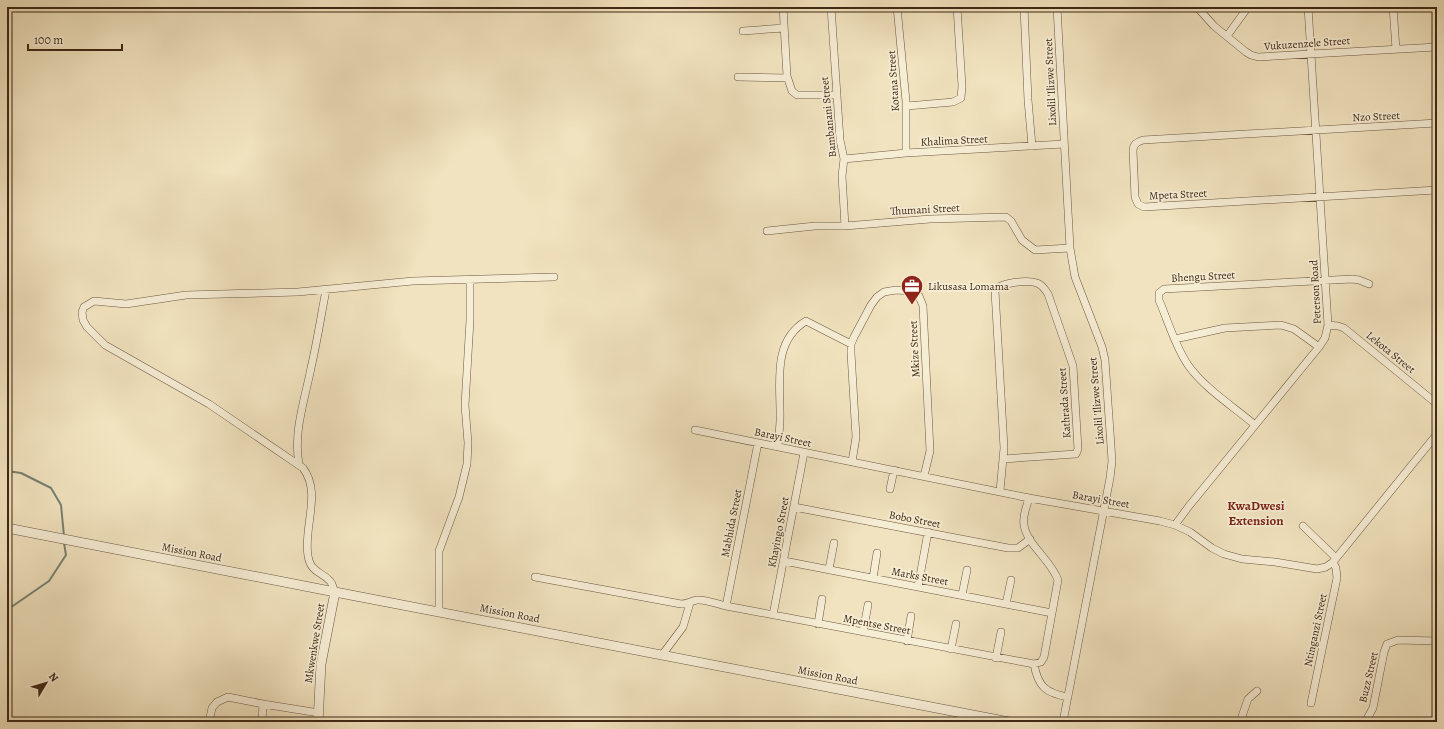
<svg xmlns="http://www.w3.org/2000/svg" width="1444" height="729" font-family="Alegreya,serif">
<rect width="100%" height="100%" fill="#f1e3bf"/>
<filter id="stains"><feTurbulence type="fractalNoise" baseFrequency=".005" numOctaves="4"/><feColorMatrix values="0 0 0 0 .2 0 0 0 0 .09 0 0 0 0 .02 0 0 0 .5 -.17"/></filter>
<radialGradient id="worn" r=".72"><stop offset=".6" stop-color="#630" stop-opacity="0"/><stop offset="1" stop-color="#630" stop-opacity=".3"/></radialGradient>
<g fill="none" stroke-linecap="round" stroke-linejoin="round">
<path stroke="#768273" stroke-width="2" d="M 7,471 L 21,473 L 51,488 L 61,505 L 64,536
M 7,610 L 49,581 L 66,555 L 64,543"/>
<g stroke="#6b5740" stroke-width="8">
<path id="minor" d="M 783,7 L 787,76 L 792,91 L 797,95 L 836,95
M 831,7 L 840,140 L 844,159 L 842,176 L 845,226
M 897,7 L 906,101 L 906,153
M 1024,7 L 1028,100 L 1032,146
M 1057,7 L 1070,248 L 1075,277 L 1102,347 L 1105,360 L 1112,461 L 1110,478 L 1063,722
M 1197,7 L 1214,26 L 1246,52 L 1251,55 L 1258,57 L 1437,47
M 1393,7 L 1396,49
M 743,31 L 784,28
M 1227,36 L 1248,7
M 738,77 L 787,78
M 907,106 L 953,102 L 961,98 L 962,86 L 957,7
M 1437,123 L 1143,140 C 1137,142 1133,144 1133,151 L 1135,197 L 1138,204 L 1144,207 L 1437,190
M 844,159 L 906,153 L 1064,144
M 767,231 L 815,226 L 845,226 L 930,219 L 1006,217 L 1011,221 L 1022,240 L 1035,250 L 1070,248
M 1328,325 L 1338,326 L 1344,328 L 1437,404
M 1175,339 L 1225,328 L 1281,325 L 1294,329 L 1319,347
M 1255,425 C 1234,407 1204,388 1188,365 C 1175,346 1168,321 1159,300 L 1159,293 L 1164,289 L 1352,279 L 1359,280 L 1369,284
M 695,430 L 1029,498 L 1160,521 L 1175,525 L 1190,532 L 1212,548 L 1224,554 L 1242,559 L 1275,562 L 1317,569 L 1326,567 L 1333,562 L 1437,434
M 778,447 C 778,438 780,429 780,420 C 781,385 771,342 806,321 L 851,344
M 852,462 L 856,437 L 851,353 L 851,344 L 854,337 L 871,305 L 877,297 L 884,292 L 896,290 L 911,291 L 919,296 L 923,306 L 930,451 L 924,476
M 299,464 C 293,432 305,399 311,368 C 317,342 321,316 326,290
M 890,489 L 894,470
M 1000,491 L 1004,448 L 995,291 C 999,282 1028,280 1037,283 C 1042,285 1045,289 1048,294 L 1073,366 L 1078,449 L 1076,454 L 1003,459
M 794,507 L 1008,548 L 1018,548 L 1030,539
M 1175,525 L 1189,506 L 1319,347 L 1325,338 L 1328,325 L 1308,7
M 1303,526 L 1336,558
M 784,561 L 1052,613
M 829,569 L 834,543
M 535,577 L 681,604 C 687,604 691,601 697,600 C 706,599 717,604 726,606 L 1034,664 L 1041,662 L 1044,657 L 1058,580 C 1051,560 1027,545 1024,525 C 1022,516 1027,506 1029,498
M 873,578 L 877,553
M 918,587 L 928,532
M 335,592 C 333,589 333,584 330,581 C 321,571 311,573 308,556 C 303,528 322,493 303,468 L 209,404 L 105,345 L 87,327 L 83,320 L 82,312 L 84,307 L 94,301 L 126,304 L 186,295 L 298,292 L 413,281 L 554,277
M 962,595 L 967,570
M 1006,604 L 1011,580
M 726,606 L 758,443
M 439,612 L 439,551 L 459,497 L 467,464 L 468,443 L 465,405 L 470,320 L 470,280
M 773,615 L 804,453
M 818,624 L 822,599
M 863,632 L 868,605
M 907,641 L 911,616
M 951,649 L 956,624
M 662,655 L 683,627 L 690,603
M 996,658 L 1001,632
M 1034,664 C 1038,687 1046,693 1068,697
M 1311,703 L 1337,578 L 1336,568 L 1333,562
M 1368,717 L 1373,708 L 1384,652 L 1387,644 L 1398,640 L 1437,641
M 209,722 L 212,708 L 217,702 L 228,697 L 263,704 L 319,713
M 262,722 L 263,704
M 1240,722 L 1248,699 L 1257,691"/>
</g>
<g stroke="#6b5740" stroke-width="10">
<path id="tertiary" d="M 7,528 L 335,592 L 1009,722
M 318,722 L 321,664 L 335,592"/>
</g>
<use href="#minor" stroke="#f6edd5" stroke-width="7"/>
<use href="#tertiary" stroke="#f6edd5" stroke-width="9"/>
</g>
<defs>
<g id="office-pin" transform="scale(1.15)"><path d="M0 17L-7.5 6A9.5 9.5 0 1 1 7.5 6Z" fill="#8f2418" stroke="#f6edd5"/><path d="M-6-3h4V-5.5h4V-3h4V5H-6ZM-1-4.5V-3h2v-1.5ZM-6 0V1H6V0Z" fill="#fff"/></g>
</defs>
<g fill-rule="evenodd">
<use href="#office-pin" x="912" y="286"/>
</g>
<g text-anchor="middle" stroke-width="3.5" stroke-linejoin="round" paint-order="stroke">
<g font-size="11" fill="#3e2815" stroke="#f6edd5">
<text transform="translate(1307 43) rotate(-4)" y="4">Vukuzenzele Street</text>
<text transform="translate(893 81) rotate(-94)" y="4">Kotana Street</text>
<text transform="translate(1050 82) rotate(-93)" y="4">Lixolil 'Ilizwe Street</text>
<text transform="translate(1376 116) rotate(-3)" y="4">Nzo Street</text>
<text transform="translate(828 117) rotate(-96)" y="4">Bambanani Street</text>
<text transform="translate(954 140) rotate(-3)" y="4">Khalima Street</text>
<text transform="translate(1178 194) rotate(-3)" y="4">Mpeta Street</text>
<text transform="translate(925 209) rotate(-3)" y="4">Thumani Street</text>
<text transform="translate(1203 276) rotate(-3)" y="4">Bhengu Street</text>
<text transform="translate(1315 292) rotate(-93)" y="4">Peterson Road</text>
<text transform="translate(914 349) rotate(-93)" y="4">Mkize Street</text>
<text transform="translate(1391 352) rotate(39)" y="4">Lekota Street</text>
<text transform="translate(1096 401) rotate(-95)" y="4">Lixolil 'Ilizwe Street</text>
<text transform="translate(1064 403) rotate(-94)" y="4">Kathrada Street</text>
<text transform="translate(783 437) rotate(12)" y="4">Barayi Street</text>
<text transform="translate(1101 499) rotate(10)" y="4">Barayi Street</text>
<text transform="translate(915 519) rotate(11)" y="4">Bobo Street</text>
<text transform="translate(731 523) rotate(-79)" y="4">Mabhida Street</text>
<text transform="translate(778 532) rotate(-79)" y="4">Khayingo Street</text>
<text transform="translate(192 552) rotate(11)" y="4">Mission Road</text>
<text transform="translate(920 576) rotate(11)" y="4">Marks Street</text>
<text transform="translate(510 613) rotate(11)" y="4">Mission Road</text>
<text transform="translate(877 624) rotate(11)" y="4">Mpentse Street</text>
<text transform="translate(1315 630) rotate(-78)" y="4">Ntinganzi Street</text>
<text transform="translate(314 643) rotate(-81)" y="4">Mkwenkwe Street</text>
<text transform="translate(828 675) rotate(11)" y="4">Mission Road</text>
<text transform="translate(1368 677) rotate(-77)" y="4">Buzz Street</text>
</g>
<g font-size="11" fill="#3e2815" stroke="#f6edd5" text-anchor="start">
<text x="928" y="290">Likusasa Lomama</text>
</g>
<g font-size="13" font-weight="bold" fill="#7a1f14" stroke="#f6edd5">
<text x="1256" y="510">KwaDwesi<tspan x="1256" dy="15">Extension</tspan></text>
</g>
</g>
<rect width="1444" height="729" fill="none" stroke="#f1e3bf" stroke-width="24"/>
<rect x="8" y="8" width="1428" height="713" fill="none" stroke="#3e2815" stroke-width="2"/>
<rect x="12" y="12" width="1420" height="705" fill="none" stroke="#3e2815"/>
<g transform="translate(46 683) rotate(52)" stroke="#f6edd5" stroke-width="3" paint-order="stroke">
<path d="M0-3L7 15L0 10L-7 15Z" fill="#3e2815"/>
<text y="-6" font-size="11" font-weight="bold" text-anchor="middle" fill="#3e2815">N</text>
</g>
<path d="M28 44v6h94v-6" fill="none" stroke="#3e2815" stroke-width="2"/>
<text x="34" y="44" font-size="12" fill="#3e2815" stroke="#f6edd5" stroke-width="3" paint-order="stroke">100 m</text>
<rect width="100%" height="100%" filter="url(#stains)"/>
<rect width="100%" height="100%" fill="url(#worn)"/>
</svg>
